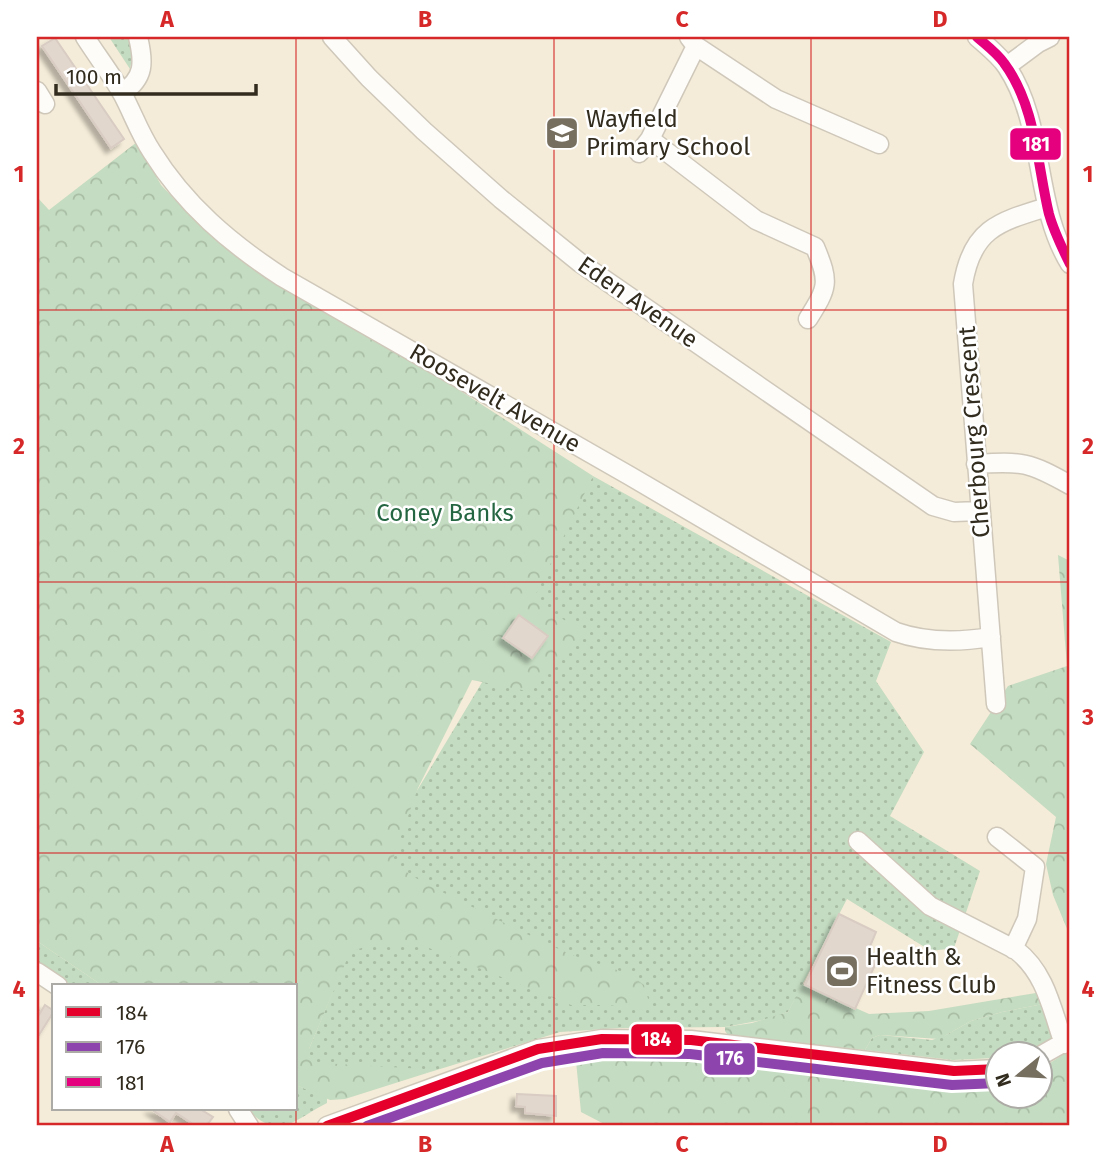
<svg xmlns="http://www.w3.org/2000/svg" width="1107" height="1163" font-family="'Fira Sans',sans-serif">
<defs>
<pattern id="grass-dots" width="8" height="8" patternUnits="userSpaceOnUse" patternTransform="scale(1.75)"><rect width="8" height="8" fill="#c4dcc1"/><path d="M2 2h.1M6 6h.1" fill="none" stroke="#a9bda5" stroke-width="1.8" stroke-linecap="round"/></pattern>
<pattern id="forest-crowns" width="20" height="18" patternUnits="userSpaceOnUse" patternTransform="scale(1.75)"><rect width="20" height="18" fill="#c4dcc1"/><path d="M2 6a3 3 0 1 1 6 0M12 15a3 3 0 1 1 6 0" fill="none" stroke="#a9bda5"/></pattern>
<filter id="shadow"><feDropShadow dx="-5" dy="5" stdDeviation="2" flood-color="#0004"/></filter>
</defs>
<rect width="100%" height="100%" fill="#f4ebd8"/>
<path fill="url(#grass-dots)" d="M 109,37 L 128,37 L 133,53 L 130,69 Z
M 593,476 L 891,642 L 876,681 L 924,752 L 890,816 L 980,871 L 954,948 L 931,951 L 847,899 L 788,1012 L 768,1019 L 725,1027 L 620,1028 L 560,1032 L 427,1073 L 423,1070 L 327,1097 L 327,1103 C 293,1120 280,1142 247,1109 L 296,1109 L 296,1085 L 326,1097 L 309,1057 L 309,1049 L 415,794 L 502,649 L 561,533 Z
M 37,941 L 103,986 L 73,986 L 37,962 Z
M 1043,1004 L 1056,1037 L 1034,1049 L 998,1054 L 998,1057 L 994,1058 L 953,1060 L 865,1050 L 872,1038 L 880,1035 L 932,1040 L 946,1035 L 971,1021 L 1002,1012 Z
M 562,1055 L 566,1060 L 561,1068 L 540,1067 L 456,1092 L 451,1091 L 529,1061 Z"/>
<path fill="url(#forest-crowns)" d="M 137,142 L 161,185 L 201,227 L 280,287 L 339,320 L 347,318 L 593,476 L 533,600 L 583,632 L 527,691 L 472,680 L 418,788 L 393,859 L 409,874 L 428,885 L 541,941 L 572,955 L 629,974 L 644,985 L 649,1002 L 646,1008 L 639,1011 L 610,1005 L 571,1005 L 424,946 L 382,944 L 370,945 L 350,952 L 309,1049 L 309,1057 L 315,1062 L 321,1063 L 424,1069 L 427,1073 L 345,1099 L 330,1100 L 296,1085 L 296,986 L 103,986 L 37,941 L 37,197 L 49,210 Z
M 1058,555 L 1070,561 L 1070,936 L 1053,895 L 1046,864 L 1056,817 L 970,744 L 1008,686 L 1067,666 Z
M 802,984 L 869,1014 L 929,1011 L 1036,993 L 1043,1004 L 1002,1012 L 971,1021 L 939,1039 L 880,1035 L 872,1038 L 865,1050 L 728,1035 L 725,1031 L 725,1027 L 752,1023 L 788,1012 Z
M 630,1046 L 689,1049 L 974,1081 L 998,1080 L 998,1096 L 1040,1096 L 1041,1069 L 1070,1050 L 1070,1126 L 608,1126 L 581,1112 L 575,1051 Z"/>
<path fill="#e2d7cd" stroke="#d8ccc3" stroke-width="2" filter="url(#shadow)" d="M 55,38 L 124,139 L 111,148 L 42,46 Z
M 519,615 L 548,636 L 532,658 L 503,638 Z
M 839,914 L 876,932 L 868,951 L 879,956 L 855,1009 L 805,985 Z
M 45,1005 L 54,1011 L 37,1038 L 37,1018 Z
M 517,1094 L 556,1096 L 556,1116 L 525,1113 L 525,1107 L 516,1106 Z
M 151,1109 L 200,1109 L 213,1117 L 206,1126 L 196,1126 L 176,1113 L 170,1122 Z"/>
<g fill="none" stroke-linecap="round" stroke-linejoin="round">
<g stroke="#cfc8ba" stroke-width="21">
<path id="minor" d="M 85,37 C 97,56 112,75 123,95 C 133,114 140,134 152,152 C 185,205 230,243 282,277 L 630,476 L 896,632 C 927,643 960,642 991,637
M 332,37 L 369,78 L 424,131 L 501,199 L 579,262 L 933,506 L 954,512 L 979,511
M 977,37 C 987,46 1000,56 1007,67 C 1046,126 1033,204 1070,264
M 696,46 L 776,99 L 879,144
M 1007,66 L 1038,43 L 1050,37
M 37,91 L 45,104
M 122,93 C 145,78 144,62 138,37
M 650,139 L 756,220 L 815,247 C 830,283 828,287 808,319
M 639,153 L 650,139 L 696,46 L 689,37
M 976,464 C 1023,461 1029,462 1070,485
M 996,704 L 963,284 C 972,229 998,222 1047,207
M 997,837 L 1035,867 L 1027,919 L 1013,949
M 858,841 L 930,906 L 1016,950 C 1046,973 1052,1010 1064,1044
M 37,972 L 58,986
M 1040,1056 L 1070,1039
M 238,1109 L 249,1126
M 327,1126 L 538,1049 L 602,1039 L 691,1040 L 954,1071 L 998,1069"/>
</g>
<use href="#minor" stroke="#fdfcf9" stroke-width="18"/>
<g stroke="#fff" stroke-width="16">
<path id="bus-1" d="M 327,1126 L 538,1049 L 602,1039 L 691,1040 L 954,1071 L 998,1069"/>
</g>
<g stroke="#fff" stroke-width="16">
<path id="bus-2" d="M 367,1126 L 542,1063 L 603,1053 L 690,1054 L 952,1085 L 998,1083"/>
</g>
<g stroke="#fff" stroke-width="16">
<path id="bus-3" d="M 977,37 C 986,45 997,53 1004,63 C 1036,106 1037,164 1049,214 C 1054,232 1062,248 1070,264"/>
</g>
<use href="#bus-1" stroke="#e4002b" stroke-width="10"/>
<use href="#bus-2" stroke="#8e44ad" stroke-width="10"/>
<use href="#bus-3" stroke="#e5007d" stroke-width="10"/>
</g>
<path fill="none" stroke="#d62828" stroke-width="2" stroke-opacity="0.55" d="M 296,37 L 296,1126M 554,37 L 554,1126M 811,37 L 811,1126M 37,310 L 1070,310M 37,582 L 1070,582M 37,853 L 1070,853"/>
<defs>
<g id="school-square" transform="scale(1.75)"><rect x="-9" y="-9" width="18" height="18" rx="4" fill="#766f60" stroke="#fff"/><path d="M0-5L7-2L0 1L-7-2ZM-4 1L0 2.5L4 1V4Q0 6-4 4Z" fill="#fff"/></g>
<g id="stadium-square" transform="scale(1.75)"><rect x="-9" y="-9" width="18" height="18" rx="4" fill="#766f60" stroke="#fff"/><path d="M0-5a6.5 5 0 1 0 0 10a6.5 5 0 1 0 0-10ZM-3.5-1.8h7v3.6h-7Z" fill="#fff"/></g>
</defs>
<g fill-rule="evenodd">
<use href="#school-square" x="562" y="133"/>
<use href="#stadium-square" x="842" y="971"/>
</g>
<g text-anchor="middle" stroke-width="5" stroke-linejoin="round" paint-order="stroke">
<g font-size="24" fill="#322c1f" stroke="#fff" text-anchor="start">
<text x="586" y="127">Wayfield<tspan x="586" dy="28">Primary School</tspan></text>
<text x="866" y="965">Health &amp;<tspan x="866" dy="28">Fitness Club</tspan></text>
</g>
<g font-size="24" fill="#322c1f" stroke="#fff">
<text transform="translate(638 302) rotate(35)" y="8">Eden Avenue</text>
<text transform="translate(495 398) rotate(30)" y="8">Roosevelt Avenue</text>
<text transform="translate(974 432) rotate(-94)" y="8">Cherbourg Crescent</text>
</g>
<g font-size="24" fill="#256642" stroke="#fff">
<text x="445" y="521">Coney Banks</text>
</g>
</g>
<g stroke="#fff" stroke-width="2.5">
<rect x="1009" y="127" width="53" height="34" rx="7" fill="#e5007d"/>
<rect x="630" y="1023" width="53" height="33" rx="7" fill="#e4002b"/>
<rect x="703" y="1042" width="53" height="34" rx="7" fill="#8e44ad"/>
</g>
<g font-size="19" text-anchor="middle" font-weight="bold" fill="#fff">
<text x="1036" y="151">181</text>
<text x="656" y="1046">184</text>
<text x="730" y="1065">176</text>
</g>
<rect width="1107" height="1163" fill="none" stroke="#ffffff" stroke-width="77"/>
<rect x="52" y="984" width="245" height="126" fill="#ffffff" stroke="#adaba5" stroke-width="2"/>
<rect x="66" y="1007" width="35" height="10" fill="#e4002b" stroke="#adaba5" stroke-width="2"/>
<text x="116" y="1020" font-size="21" fill="#322c1f">184</text>
<rect x="66" y="1042" width="35" height="10" fill="#8e44ad" stroke="#adaba5" stroke-width="2"/>
<text x="116" y="1054" font-size="21" fill="#322c1f">176</text>
<rect x="66" y="1077" width="35" height="10" fill="#e5007d" stroke="#adaba5" stroke-width="2"/>
<text x="116" y="1090" font-size="21" fill="#322c1f">181</text>
<g transform="translate(1019 1075) rotate(252)"><circle r="33" fill="#ffffff" stroke="#adaba5" stroke-width="2"/>
<path d="M0-5L12 26L0 18L-12 26Z" fill="#766f60"/>
<text y="-10" font-size="19" font-weight="bold" text-anchor="middle" fill="#322c1f">N</text>
</g>
<path d="M56 84v10h200v-10" fill="none" stroke="#322c1f" stroke-width="3.5"/>
<text x="66" y="84" font-size="21" fill="#322c1f" stroke="#ffffff" stroke-width="5" paint-order="stroke">100 m</text>
<rect x="38" y="38" width="1030" height="1086" fill="none" stroke="#d62828" stroke-width="2.5"/>
<g font-size="23" text-anchor="middle" font-weight="bold" fill="#d62828">
<text x="167" y="27">A</text>
<text x="425" y="27">B</text>
<text x="682" y="27">C</text>
<text x="940" y="27">D</text>
<text x="19" y="182">1</text>
<text x="1088" y="182">1</text>
<text x="19" y="454">2</text>
<text x="1088" y="454">2</text>
<text x="19" y="725">3</text>
<text x="1088" y="725">3</text>
<text x="19" y="997">4</text>
<text x="1088" y="997">4</text>
<text x="167" y="1152">A</text>
<text x="425" y="1152">B</text>
<text x="682" y="1152">C</text>
<text x="940" y="1152">D</text>
</g>
</svg>
